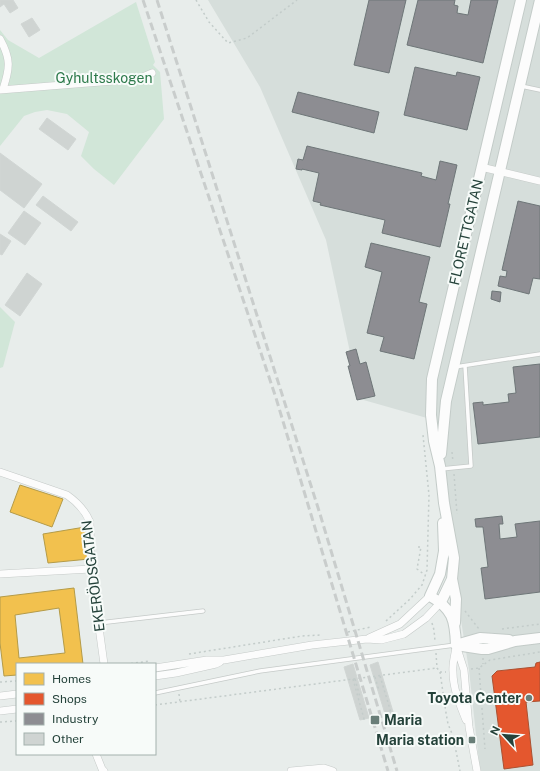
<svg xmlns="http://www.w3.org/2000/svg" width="540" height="771" font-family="'Public Sans',sans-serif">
<rect width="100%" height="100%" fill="#e8edeb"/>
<path fill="#d6dedb" d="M 208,0 L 540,0 L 540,771 L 480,771 L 469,670 L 459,608 L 434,420 L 360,399 L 326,240 L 260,87 Z"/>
<path fill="#d1e6d8" d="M 136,2 L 155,62 L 153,65 L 160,72 L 164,119 L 114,185 L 94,169 L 81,156 L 89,132 L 67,114 L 47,110 L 35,112 L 24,116 L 0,146 L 0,30 L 8,40 L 39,58 Z
M 0,307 L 15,322 L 3,367 L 0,368 Z"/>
<path fill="#f2c14e" stroke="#b49b48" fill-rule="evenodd" d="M 20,485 L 63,499 L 52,527 L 10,512 Z
M 85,527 L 89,559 L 48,563 L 43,534 Z
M 74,588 L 83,664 L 17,664 L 17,675 L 4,676 L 0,643 L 0,597 ZM 59,608 L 65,653 L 19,658 L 15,615 Z"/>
<path fill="#e4572e" stroke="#aa5132" d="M 540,662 L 540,701 L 526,702 L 533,765 L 504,769 L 492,676 L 497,671 L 535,667 L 536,663 Z"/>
<path fill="#8d8d92" stroke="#6e7678" d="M 369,0 L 406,0 L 389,73 L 354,65 Z
M 418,0 L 455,0 L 454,5 L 458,6 L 457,13 L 468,15 L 471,0 L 498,0 L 483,63 L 407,45 Z
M 415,67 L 456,76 L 457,72 L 480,77 L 467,130 L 404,115 Z
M 298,92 L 379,112 L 374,133 L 292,112 Z
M 307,146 L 422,173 L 421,176 L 436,180 L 440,161 L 457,165 L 448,204 L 450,204 L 440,247 L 382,233 L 385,220 L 320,205 L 321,203 L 313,201 L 319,173 L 302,169 L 302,170 L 296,169 L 298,159 L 303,160 Z
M 518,201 L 540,206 L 540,279 L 533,278 L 529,294 L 498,286 L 500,276 L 506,277 L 507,271 L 502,270 Z
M 371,243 L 430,257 L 419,302 L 427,304 L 414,359 L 380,351 L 384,337 L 367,333 L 382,272 L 365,267 Z
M 492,291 L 501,292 L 500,302 L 491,299 Z
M 356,349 L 360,364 L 366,362 L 375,396 L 357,400 L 348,366 L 350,366 L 346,352 Z
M 540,364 L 540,437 L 478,444 L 473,403 L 483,402 L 483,405 L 509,402 L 508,394 L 516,393 L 513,367 Z
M 502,516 L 503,524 L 499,524 L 500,539 L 517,537 L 515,524 L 540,521 L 540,592 L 485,599 L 481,568 L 488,567 L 483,527 L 476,527 L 475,519 Z"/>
<path fill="#cfd4d2" stroke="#d1d6d4" d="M 0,0 L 13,0 L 18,8 L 10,13 L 4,4 L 0,7 Z
M 32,18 L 40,30 L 29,37 L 21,24 Z
M 47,118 L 76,139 L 68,150 L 39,129 Z
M 0,153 L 42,184 L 24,208 L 0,190 Z
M 43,196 L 78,222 L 71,231 L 36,205 Z
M 24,211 L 41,223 L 25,245 L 8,233 Z
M 0,234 L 11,241 L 2,255 L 0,254 Z
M 27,273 L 42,284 L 20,316 L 5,305 Z
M 378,662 L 394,715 L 386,717 L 370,665 Z
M 353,664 L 369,718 L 360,720 L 344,667 Z"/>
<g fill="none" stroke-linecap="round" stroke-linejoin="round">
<g stroke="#c5cac8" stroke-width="5">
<path id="lane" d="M 521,86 L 540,90
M 455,367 L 540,354
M 441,469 L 471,466 L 465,366
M 99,623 L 203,611
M 155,693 L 260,671 L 455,645"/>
</g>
<g stroke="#c5cac8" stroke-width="8">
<path id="street" d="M 0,39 C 11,59 10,68 3,89
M 0,90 L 138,79 L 152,73
M 481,167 L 540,181
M 0,472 L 67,495 C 77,502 85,510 90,522 L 91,569 L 104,664
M 0,574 L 91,569
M 369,638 L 400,624 L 430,596
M 456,645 L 464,670 L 469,727 L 477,771
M 456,647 C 455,655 452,664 453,672 C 453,689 460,705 466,720
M 155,668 L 207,660 L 224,660 L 312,645 L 367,639 L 381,640 L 404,634 L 426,618 L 441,602
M 155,676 L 176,673 L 216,664 L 220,662
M 0,696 L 17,694
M 0,711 L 17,709
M 96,754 L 102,769 L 104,771
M 291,771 L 324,768 L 333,771"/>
</g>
<g stroke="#c3cbc8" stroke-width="12">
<path id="secondary" d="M 441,454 L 446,401 L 540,0
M 443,523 L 444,551 L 440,574 L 430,596 C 453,609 455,620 456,645
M 441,602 L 452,579
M 455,623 L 456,599 L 452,579 L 454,558 L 444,503 L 440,466 L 434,441 L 431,415 L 432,379 L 521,0
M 459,644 L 480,638 L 509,640
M 456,645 L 482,649 L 488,649 L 515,641 L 540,638"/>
</g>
<path stroke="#c3ccca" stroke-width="1.5" stroke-dasharray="2 3" stroke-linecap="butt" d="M 196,0 L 209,22 L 228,43 L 247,38 L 297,0
M 452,452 L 453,462
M 454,474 L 457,514
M 418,547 L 421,547 L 417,569 L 425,575
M 465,611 L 479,629
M 386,621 L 410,599 L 422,585 L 427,570 L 429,495 L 423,435
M 432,623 L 434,630 L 435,641
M 502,629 L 540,624
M 348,632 L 371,627
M 436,653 L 437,668 L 440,672 L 446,672
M 189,654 L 302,636 L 322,635
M 483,658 L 483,664
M 113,664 L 116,664
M 126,664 L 150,661
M 479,668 L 485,749
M 471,669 L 479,668 L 490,660 L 540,652
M 440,672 L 446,713 L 448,724 L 453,736 L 460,771
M 380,676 L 392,716 L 387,718
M 375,677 L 379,691
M 353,679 L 364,719 L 366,718
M 355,679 L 360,697
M 0,682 L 17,681
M 179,694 L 180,702
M 155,705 L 437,668
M 0,722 L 17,721"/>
<use href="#lane" stroke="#fcfcfc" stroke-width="3.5"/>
<use href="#street" stroke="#fcfcfc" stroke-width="7"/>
<use href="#secondary" stroke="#fcfcfc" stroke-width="10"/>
<path stroke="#c9cdcc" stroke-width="3" stroke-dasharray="8 4" stroke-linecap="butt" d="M 143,0 L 276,398 L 388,771
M 157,0 L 320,514 L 397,771"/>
</g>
<g fill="#697e78" stroke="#f7fbf9" stroke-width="1.5">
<circle cx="529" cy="698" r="4"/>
<rect x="370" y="715" width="10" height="10" rx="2"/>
<rect x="468" y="736" width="8" height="8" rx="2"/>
</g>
<g text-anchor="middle" stroke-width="4" stroke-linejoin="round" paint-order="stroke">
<g font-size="14" fill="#2d7a4b" stroke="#f7fbf9">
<text x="104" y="83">Gyhultsskogen</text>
</g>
<g font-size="14" fill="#24423a" stroke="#f7fbf9">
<text transform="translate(466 232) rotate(-77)" y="5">FLORETTGATAN</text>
<text transform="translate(93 576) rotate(-97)" y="5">EKERÖDSGATAN</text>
</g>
<g font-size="14" font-weight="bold" fill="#24423a" stroke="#f7fbf9" text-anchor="end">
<text x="521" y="703">Toyota Center</text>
<text x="384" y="725" text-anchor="start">Maria</text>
<text x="464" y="745">Maria station</text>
</g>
</g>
<rect x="16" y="663" width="140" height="92" fill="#f7fbf9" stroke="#a3b1ad"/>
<rect x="24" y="673" width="20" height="12" fill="#f2c14e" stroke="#a3b1ad"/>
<text x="52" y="683" font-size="12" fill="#24423a">Homes</text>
<rect x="24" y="693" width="20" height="12" fill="#e4572e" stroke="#a3b1ad"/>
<text x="52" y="703" font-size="12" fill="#24423a">Shops</text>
<rect x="24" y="713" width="20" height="12" fill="#8d8d92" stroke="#a3b1ad"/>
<text x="52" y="723" font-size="12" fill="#24423a">Industry</text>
<rect x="24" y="733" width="20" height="12" fill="#cfd4d2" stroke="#a3b1ad"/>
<text x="52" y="743" font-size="12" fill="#24423a">Other</text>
<g transform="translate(504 735) rotate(296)" stroke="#f7fbf9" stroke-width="3" paint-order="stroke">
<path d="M0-3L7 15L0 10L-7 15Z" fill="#24423a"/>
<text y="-6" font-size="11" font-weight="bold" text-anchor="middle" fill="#24423a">N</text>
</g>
</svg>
